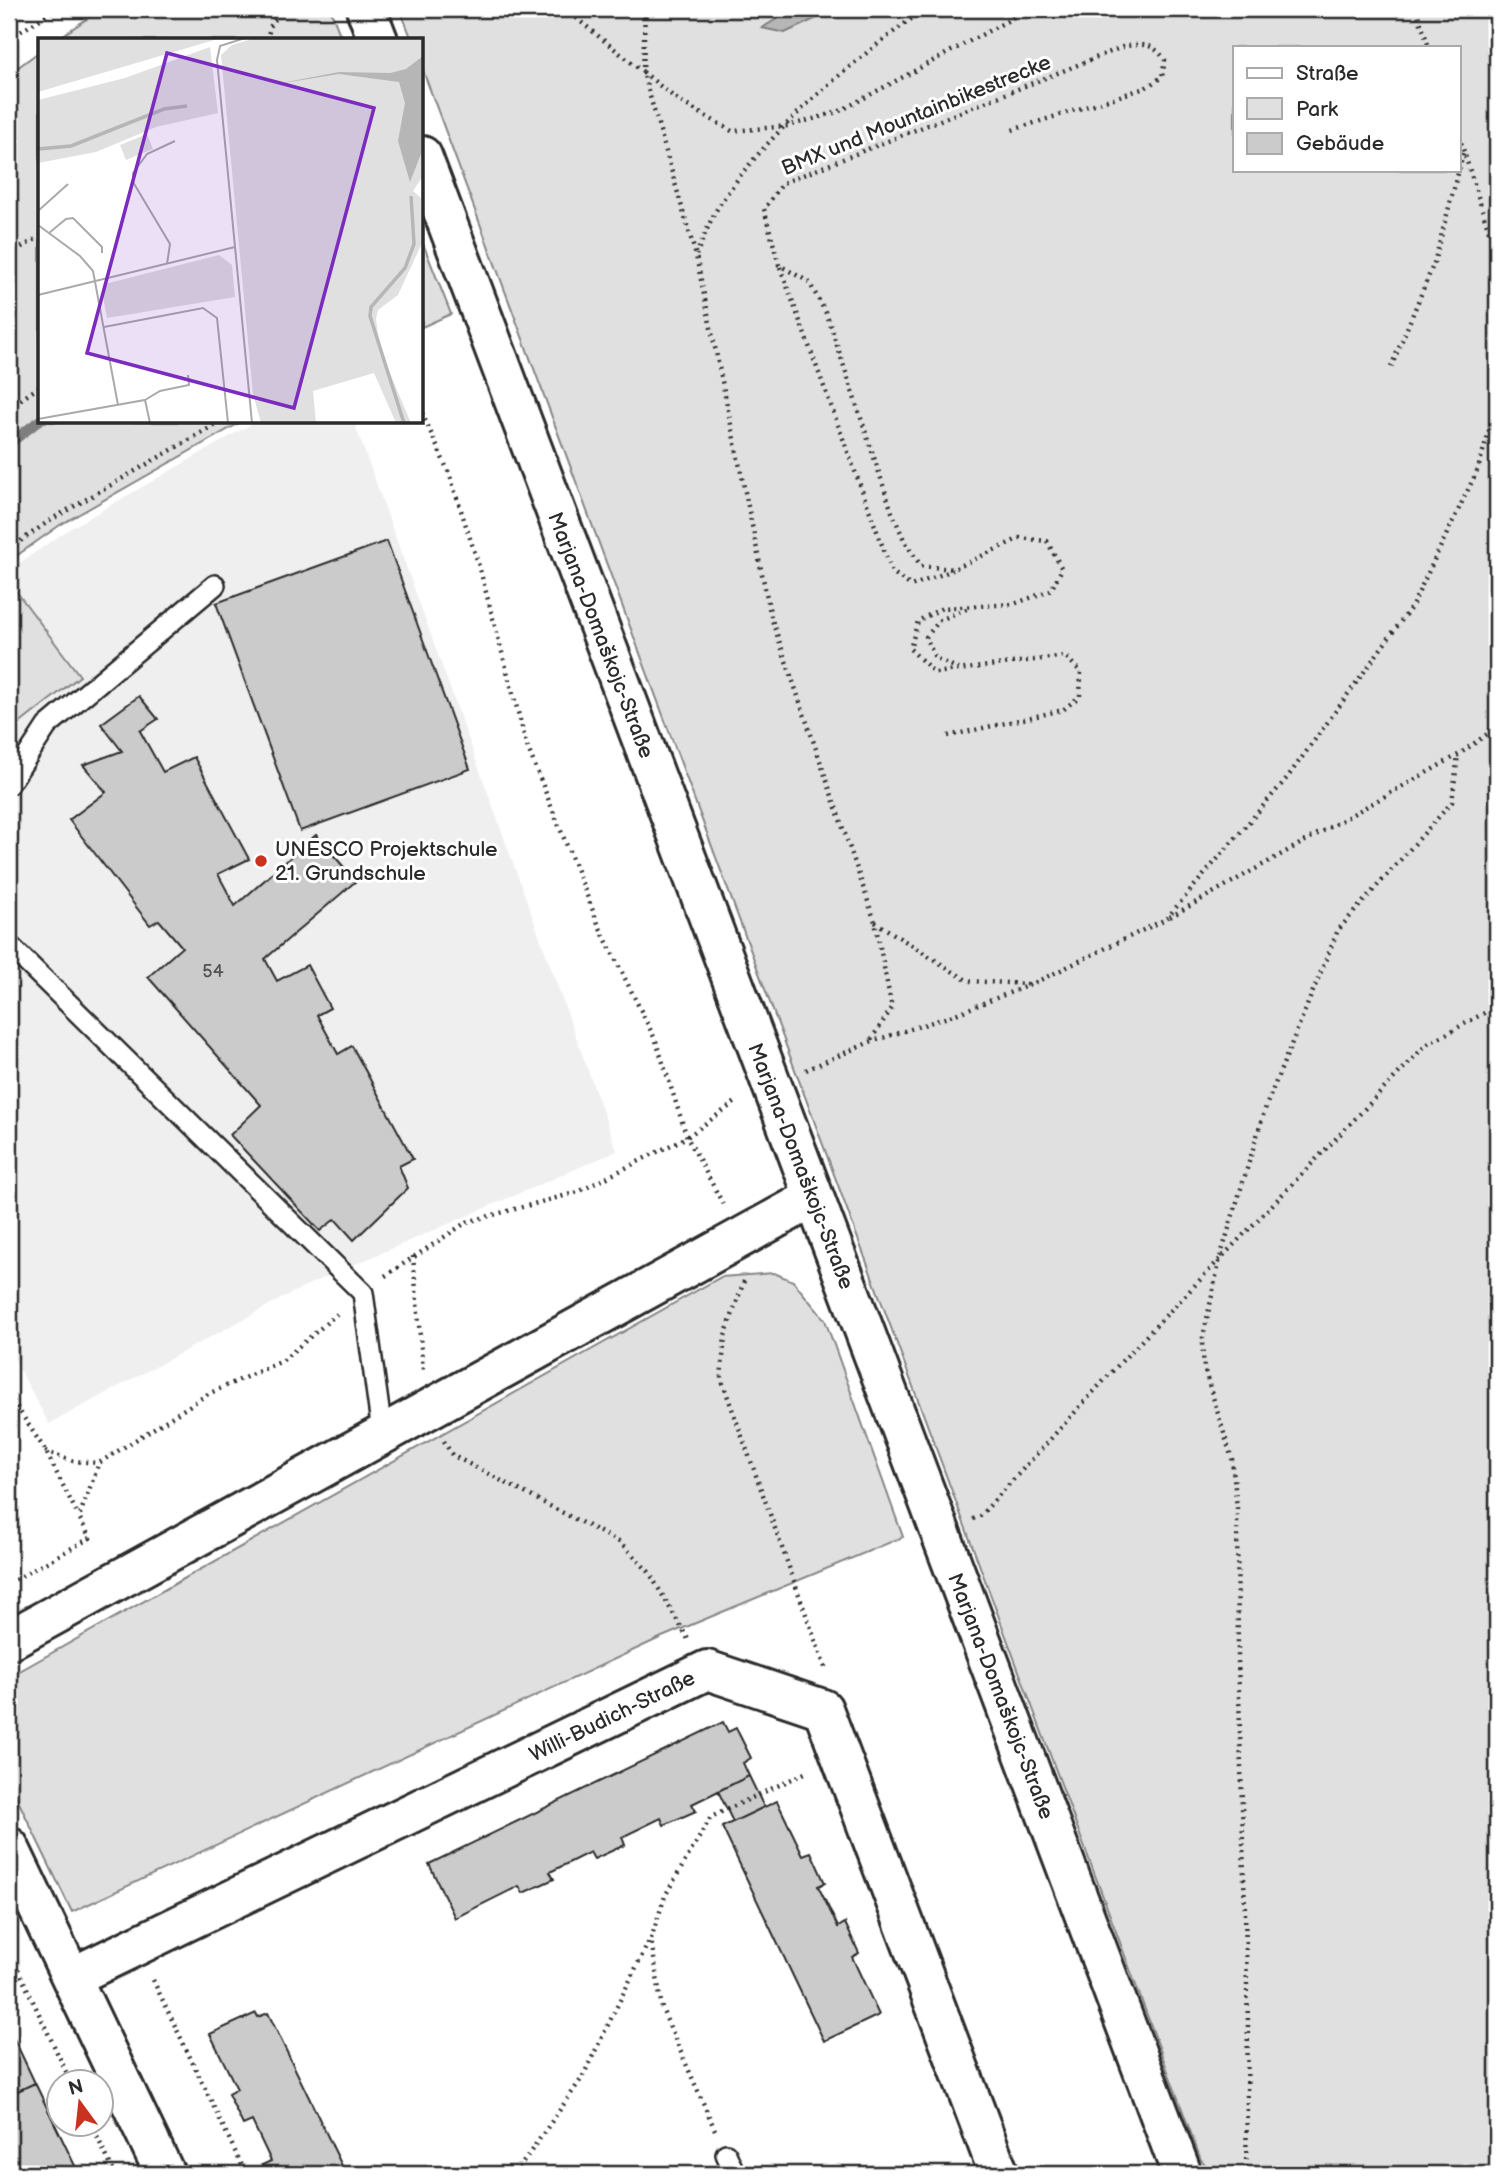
<svg xmlns="http://www.w3.org/2000/svg" width="1506" height="2183" font-family="'Balsamiq Sans',sans-serif">
<rect width="100%" height="100%" fill="#fff"/>
<filter id="ink" filterUnits="userSpaceOnUse"><feTurbulence type="fractalNoise" baseFrequency=".0143" numOctaves="2"/><feDisplacementMap in="SourceGraphic" scale="14" xChannelSelector="R" yChannelSelector="G"/><feConvolveMatrix kernelMatrix="1 2 1 2 8 2 1 2 1" color-interpolation-filters="sRGB"/></filter>
<g filter="url(#ink)">
<path fill="#efefef" d="M 255,422 L 354,422 L 617,1151 L 305,1286 L 49,1424 L 9,1349 L 9,570 L 71,528 Z"/>
<path fill="#e0e0e0" stroke="#868686" stroke-width="2" fill-rule="evenodd" d="M 101,9 L 330,9 L 342,40 L 56,40 Z
M 400,9 L 1497,9 L 1497,2174 L 1214,2174 L 1201,2160 L 422,68 L 422,40 L 412,40 ZM 1235,47 L 1459,47 L 1459,170 L 1235,170 Z
M 40,51 L 40,422 L 241,422 L 60,525 L 9,561 L 9,74 Z
M 422,241 L 451,314 L 422,327 Z
M 13,587 L 80,676 L 9,732 L 9,590 Z
M 774,1273 L 793,1281 L 825,1320 L 903,1537 L 662,1637 L 72,1912 L 9,1782 L 9,1677 L 721,1277 Z"/>
<path fill="#b6b6b6" stroke="#7e7e7e" stroke-width="2" d="M 793,9 L 836,9 L 785,33 L 762,28 Z"/>
<g fill="none" stroke-linecap="round" stroke-linejoin="round">
<path stroke="#7e7e7e" stroke-width="10" d="M 9,444 L 40,420"/>
</g>
<path fill="#cbcbcb" stroke="#2b2b2b" stroke-width="2" d="M 387,541 L 470,769 L 300,831 L 216,603 Z
M 139,696 L 158,719 L 140,731 L 163,772 L 194,757 L 249,859 L 218,874 L 235,906 L 316,835 L 356,881 L 265,959 L 277,981 L 307,965 L 330,1008 L 317,1015 L 338,1054 L 352,1046 L 413,1159 L 399,1166 L 408,1188 L 354,1240 L 335,1219 L 320,1231 L 230,1135 L 261,1105 L 148,977 L 182,947 L 159,920 L 150,925 L 69,820 L 106,792 L 83,765 L 122,751 L 101,724 Z
M 723,1722 L 728,1732 L 736,1728 L 751,1758 L 743,1763 L 749,1776 L 692,1804 L 696,1811 L 664,1825 L 661,1818 L 622,1837 L 625,1845 L 594,1859 L 590,1852 L 550,1872 L 554,1879 L 523,1893 L 519,1886 L 455,1918 L 429,1864 Z
M 749,1776 L 764,1807 L 733,1822 L 718,1791 Z
M 777,1801 L 803,1855 L 811,1852 L 825,1883 L 818,1886 L 838,1927 L 845,1923 L 859,1953 L 852,1957 L 879,2015 L 824,2041 L 722,1827 Z
M 256,2013 L 258,2017 L 268,2013 L 346,2174 L 266,2174 L 262,2165 L 271,2161 L 252,2121 L 243,2125 L 228,2094 L 237,2089 L 210,2034 Z
M 9,2028 L 35,2083 L 9,2095 Z
M 35,2083 L 79,2174 L 9,2174 L 9,2095 Z"/>
<g fill="none" stroke-linecap="round" stroke-linejoin="round">
<g stroke="#2b2b2b" stroke-width="24">
<path id="service" d="M 9,784 L 47,726 L 215,585
M 9,945 L 363,1293 L 382,1432
M 726,2154 L 735,2174"/>
</g>
<g stroke="#2b2b2b" stroke-width="44">
<path id="minor" d="M 9,1640 L 813,1198
M 9,1847 L 165,2174
M 72,1977 L 707,1670 L 823,1709 L 999,2174"/>
</g>
<g stroke="#2b2b2b" stroke-width="44">
<path id="tertiary" d="M 366,9 L 378,40
M 422,156 L 1182,2174"/>
</g>
<path stroke="#2b2b2b" stroke-width="4.5" stroke-dasharray="2 5" stroke-linecap="butt" d="M 565,9 L 643,72 L 696,256 L 771,617 L 875,922 L 892,1008 L 870,1041
M 645,9 L 643,72 L 679,101 L 732,131 L 788,126 L 838,112 L 1009,20 L 1024,9
M 1416,9 L 1429,47
M 9,39 L 56,9
M 267,40 L 270,27 L 281,9
M 1459,136 L 1492,241 L 1497,268
M 9,254 L 40,237
M 696,255 C 704,237 711,217 722,201 C 770,129 855,59 925,9
M 780,267 L 892,572 L 911,586 L 953,570
M 1391,367 L 1434,263 L 1464,151
M 9,408 L 40,386
M 422,413 L 449,473 L 479,566 L 527,746 L 599,926 L 656,1041 L 687,1137 L 723,1204
M 9,549 L 52,519 L 220,422
M 959,669 L 935,658 L 926,637 L 940,620 L 969,608
M 948,736 L 1063,710 L 1080,696 L 1081,672 L 1065,656 L 935,673 L 910,649 L 918,621 L 942,608 L 1014,604 L 1051,590 L 1062,569 L 1047,541 L 1020,538 L 954,569 L 921,566 L 905,542 L 892,512 L 827,315 L 809,282 L 779,265 L 764,209 L 783,183 L 1125,46 C 1144,44 1154,43 1165,60 L 1162,77 L 1145,88 L 1009,131
M 1170,917 L 1458,755 L 1497,727
M 875,922 L 968,981 L 1028,984
M 806,1070 L 870,1042 L 948,1017 L 1032,984 L 1166,919 L 1287,778 L 1412,606 L 1478,469 L 1497,403
M 413,1256 L 423,1370
M 385,1276 L 467,1222 L 578,1192 L 687,1137 L 737,1101
M 744,1281 L 725,1336 L 721,1378 L 826,1670
M 9,1395 L 45,1450 L 78,1515
M 444,1441 L 452,1455 L 621,1543 L 649,1572 L 688,1639
M 45,1451 L 73,1461 L 99,1463
M 973,1519 L 980,1516 L 1120,1363 L 1426,1045 L 1497,1006
M 9,1583 L 90,1538 L 79,1517 L 99,1463 L 208,1394 L 282,1361 L 337,1314
M 9,1950 L 71,2082
M 153,1980 L 246,2174
M 91,2124 L 115,2174
M 715,2130 L 662,2009 L 651,1939 L 665,1896 L 711,1817 L 807,1772
M 515,2174 L 582,2078 L 650,1939
M 1246,2174 L 1248,2023 L 1238,1659 L 1237,1508 L 1232,1459 L 1204,1368 L 1202,1342 L 1220,1258 L 1266,1106 L 1338,930 L 1452,802 L 1458,755"/>
<use href="#service" stroke="#fff" stroke-width="19"/>
<use href="#minor" stroke="#fff" stroke-width="38"/>
<use href="#tertiary" stroke="#fff" stroke-width="38"/>
</g>
</g>
<circle fill="#c8321e" stroke="#fff" stroke-width="2.5" cx="261" cy="861" r="7"/>
<g text-anchor="middle" stroke-width="6" stroke-linejoin="round" paint-order="stroke">
<g font-size="18" fill="#535353">
<text x="213" y="977">54</text>
</g>
<g font-size="21" fill="#2b2b2b" stroke="#fff">
<text transform="translate(916 115) rotate(-22)" y="7">BMX und Mountainbikestrecke</text>
<text transform="translate(601 635) rotate(69)" y="7">Marjana-Domaškojc-Straße</text>
<text transform="translate(801 1166) rotate(69)" y="7">Marjana-Domaškojc-Straße</text>
<text transform="translate(1001 1696) rotate(69)" y="7">Marjana-Domaškojc-Straße</text>
<text transform="translate(612 1716) rotate(-26)" y="7">Willi-Budich-Straße</text>
</g>
<g font-size="21" fill="#2b2b2b" stroke="#fff" text-anchor="start">
<text x="275" y="856">UNESCO Projektschule<tspan x="275" dy="24">21. Grundschule</tspan></text>
</g>
</g>
<g transform="translate(38 38)">
<rect width="385" height="385" fill="#fff"/>
<path d="M 0,0 L 183,0 L 0,54 ZM 217,0 L 385,0 L 385,138 L 375,153 L 383,160 L 384,205 L 360,257 L 340,272 L 338,281 L 342,312 L 373,385 L 358,385 L 336,335 L 275,353 L 278,385 L 223,385 L 215,356 L 183,17 L 194,7 ZM 172,9 L 180,75 L 118,89 L 58,114 L 0,125 L 0,62 L 87,40 ZM 109,96 L 115,111 L 88,122 L 82,107 ZM 181,217 L 194,227 L 197,259 L 69,280 L 64,253 L 67,246 Z" fill="#e0e0e0"/>
<path d="M 385,18 L 385,111 L 372,144 L 360,103 L 367,65 L 361,44 L 301,36 L 233,47 L 301,34 L 352,35 L 368,31 Z" fill="#b6b6b6"/>
<path fill="none" stroke="#b6b6b6" stroke-width="3.5" d="M 0,111 L 33,108 L 126,71 L 149,68M 366,385 L 332,278 L 333,269 L 367,230 L 376,206 L 373,158"/>
<path fill="none" stroke="#aaa" stroke-width="2" d="M 207,0 L 182,8 L 179,22 L 214,385M 0,173 L 30,146M 0,187 L 42,218 L 55,233 L 80,367M 11,195 L 28,181 L 35,180 L 64,209 L 64,215M 129,226 L 132,206 L 95,144 L 95,135 L 109,116 L 137,103M 0,257 L 197,209M 66,289 L 165,270 L 179,280 L 190,385M 107,362 L 122,353 L 151,347 L 150,337M 0,381 L 107,362 L 112,385"/>
<path fill="#7b2cbf" fill-opacity="0.15" stroke="#7b2cbf" stroke-width="3.5" d="M 129,15 L 336,70 L 256,370 L 49,315 Z"/>
<rect width="385" height="385" fill="none" stroke="#2b2b2b" stroke-width="3.5"/>
</g>
<rect width="1506" height="2183" fill="none" stroke="#fff" stroke-width="35"/>
<rect x="18" y="18" width="1471" height="2148" fill="none" stroke="#2b2b2b" stroke-width="2.5" filter="url(#ink)"/>
<rect x="1233" y="46" width="228" height="126" fill="#ffffff" stroke="#aaaaaa" stroke-width="2"/>
<rect x="1247" y="68" width="35" height="10" fill="#ffffff" stroke="#aaaaaa" stroke-width="2"/>
<text x="1296" y="80" font-size="21" fill="#2b2b2b">Straße</text>
<rect x="1247" y="98" width="35" height="21" fill="#e0e0e0" stroke="#aaaaaa" stroke-width="2"/>
<text x="1296" y="116" font-size="21" fill="#2b2b2b">Park</text>
<rect x="1247" y="133" width="35" height="21" fill="#cbcbcb" stroke="#aaaaaa" stroke-width="2"/>
<text x="1296" y="150" font-size="21" fill="#2b2b2b">Gebäude</text>
<g transform="translate(80 2103) rotate(345)"><circle r="33" fill="#ffffff" stroke="#aaaaaa" stroke-width="2"/>
<path d="M0-5L12 26L0 18L-12 26Z" fill="#c8321e"/>
<text y="-10" font-size="19" font-weight="bold" text-anchor="middle" fill="#2b2b2b">N</text>
</g>
</svg>
